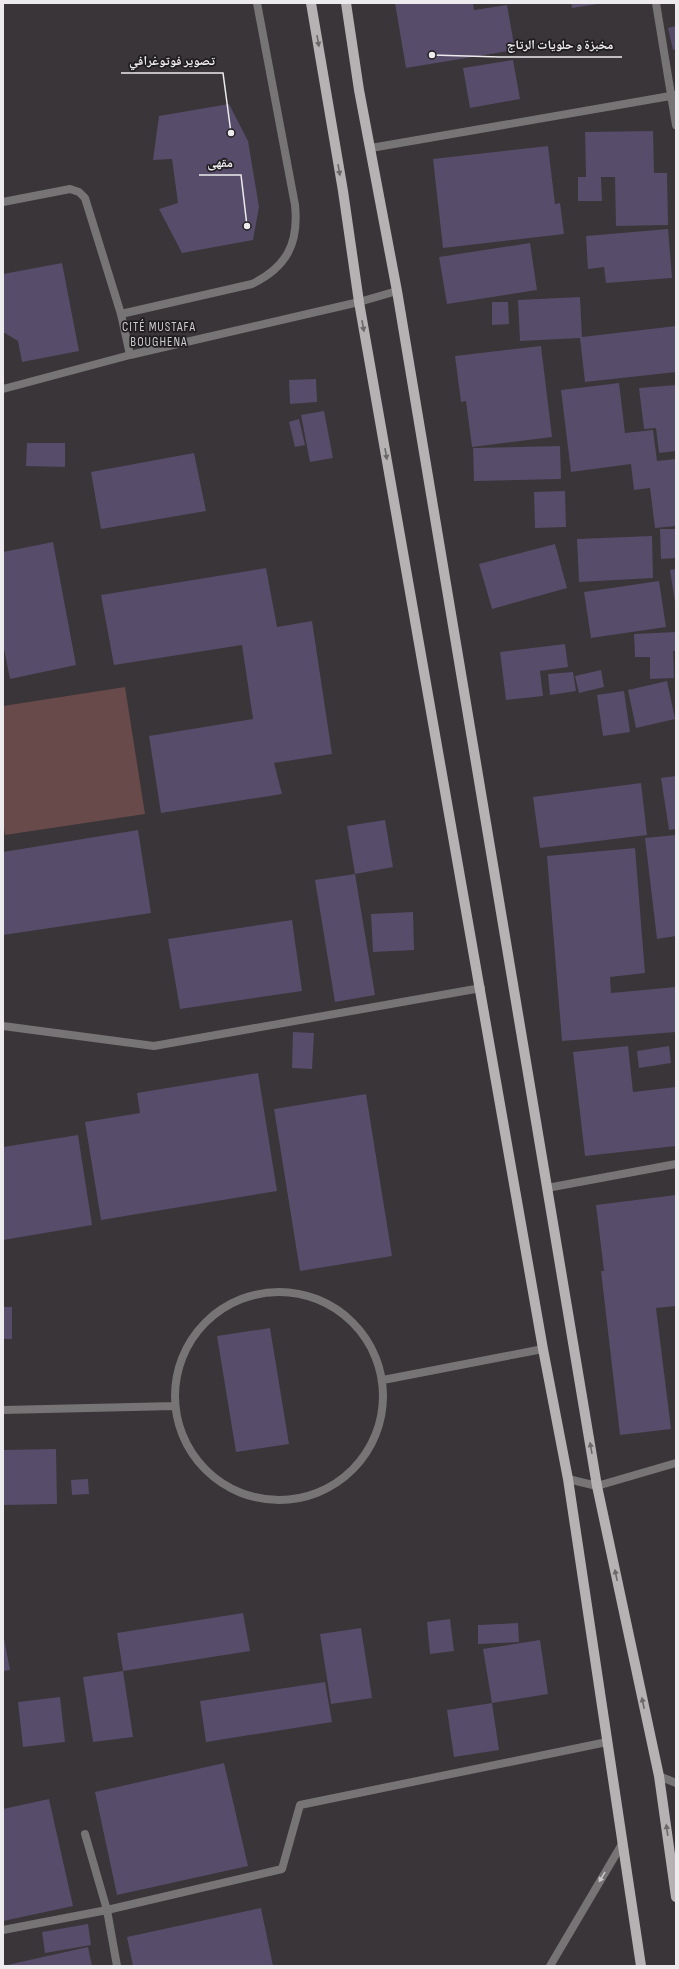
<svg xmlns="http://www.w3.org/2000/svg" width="679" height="1969" font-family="'Sofia Sans Condensed','Noto Naskh Arabic',sans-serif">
<rect width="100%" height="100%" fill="#393538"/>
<path fill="#674a49" d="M 125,687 L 145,814 L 5,835 L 3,821 L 3,706 Z"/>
<path fill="#574c69" d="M 395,3 L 473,3 L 474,10 L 507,5 L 515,50 L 406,68 Z
M 571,3 L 598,3 L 598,4 L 572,8 Z
M 676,26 L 676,49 L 673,50 L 668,28 Z
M 513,60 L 520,99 L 470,108 L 463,68 Z
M 229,104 L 248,141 L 259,207 L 253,240 L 182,253 L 159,209 L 178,203 L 172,159 L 153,160 L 159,116 Z
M 653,131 L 654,173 L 667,173 L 668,225 L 616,226 L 615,177 L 601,177 L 602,201 L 578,201 L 578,177 L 586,177 L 585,132 Z
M 548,146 L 555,204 L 560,203 L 564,234 L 443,248 L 433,159 Z
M 668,229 L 672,278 L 606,283 L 604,267 L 588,269 L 586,236 Z
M 530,243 L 537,290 L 447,304 L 439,257 Z
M 62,263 L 79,351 L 22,362 L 18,341 L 3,332 L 3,274 Z
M 580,297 L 582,337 L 676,326 L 676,372 L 585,382 L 580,338 L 520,341 L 518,300 Z
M 492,302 L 508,302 L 509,324 L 492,325 Z
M 541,346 L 552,437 L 472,447 L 466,401 L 461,402 L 455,356 Z
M 316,379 L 317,402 L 290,404 L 289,380 Z
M 619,383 L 625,433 L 653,430 L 657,461 L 676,459 L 676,526 L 655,528 L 650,488 L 634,490 L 631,464 L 571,472 L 561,390 Z
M 676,385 L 676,451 L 659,453 L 656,428 L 644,429 L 639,388 Z
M 324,411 L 333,458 L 310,462 L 301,415 Z
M 299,419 L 305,445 L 295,447 L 289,422 Z
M 27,443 L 65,443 L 65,467 L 26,466 Z
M 560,446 L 561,479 L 474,481 L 473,448 Z
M 194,453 L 206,511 L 101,529 L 91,472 Z
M 565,491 L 566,527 L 535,528 L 534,492 Z
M 660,529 L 676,529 L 676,558 L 661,559 Z
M 652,536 L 653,578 L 579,582 L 577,539 Z
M 53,542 L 76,665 L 10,679 L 3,644 L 3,552 Z
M 555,544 L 567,588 L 492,609 L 479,564 Z
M 266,568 L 277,627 L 312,621 L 332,754 L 274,763 L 282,794 L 161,813 L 149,736 L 253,719 L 242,645 L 114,665 L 101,595 Z
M 676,569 L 676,602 L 675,602 L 670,570 Z
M 659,581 L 666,627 L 591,638 L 584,592 Z
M 676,632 L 676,651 L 673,651 L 674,678 L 650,679 L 650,657 L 635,657 L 634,634 Z
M 565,644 L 568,667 L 540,671 L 543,696 L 506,700 L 500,652 Z
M 601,670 L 604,687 L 579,693 L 575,676 Z
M 573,672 L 576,691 L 550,695 L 548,674 Z
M 667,681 L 675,719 L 636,728 L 628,690 Z
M 624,691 L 630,732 L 603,736 L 597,695 Z
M 676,776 L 676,829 L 669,830 L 661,778 Z
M 641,783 L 647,835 L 540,848 L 533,797 Z
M 385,820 L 393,867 L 355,874 L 347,826 Z
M 138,830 L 151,913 L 3,935 L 3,852 Z
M 676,835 L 676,936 L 657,939 L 645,838 Z
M 635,848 L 645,973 L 610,977 L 611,993 L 676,987 L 676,1032 L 562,1041 L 547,856 Z
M 355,874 L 375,995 L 335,1002 L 315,880 Z
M 413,912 L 414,950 L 373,952 L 371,914 Z
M 292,920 L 302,991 L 180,1009 L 168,939 Z
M 293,1032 L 314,1033 L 312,1069 L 292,1068 Z
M 628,1046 L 633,1092 L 676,1087 L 676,1146 L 585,1156 L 573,1052 Z
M 669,1046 L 671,1063 L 639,1068 L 637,1051 Z
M 258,1073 L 277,1191 L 101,1220 L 85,1122 L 140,1113 L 137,1093 Z
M 366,1094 L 392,1256 L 300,1271 L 274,1109 Z
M 78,1135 L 92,1225 L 3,1240 L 3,1147 Z
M 676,1195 L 676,1306 L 656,1308 L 671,1429 L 620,1435 L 601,1271 L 604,1271 L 596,1205 Z
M 3,1307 L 12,1307 L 12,1339 L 3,1339 Z
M 270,1328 L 289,1444 L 236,1452 L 217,1336 Z
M 56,1449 L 57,1504 L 3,1505 L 3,1450 Z
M 88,1479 L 89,1494 L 72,1495 L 71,1480 Z
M 243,1613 L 250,1651 L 123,1671 L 133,1737 L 93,1742 L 83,1677 L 123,1671 L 117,1633 Z
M 450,1619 L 454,1651 L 430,1654 L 427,1622 Z
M 518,1623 L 519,1642 L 478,1644 L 478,1625 Z
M 361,1628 L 372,1698 L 331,1704 L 320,1634 Z
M 3,1633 L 10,1670 L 3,1671 Z
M 540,1640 L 548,1694 L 492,1703 L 499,1750 L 454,1757 L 447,1710 L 492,1703 L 483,1649 Z
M 325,1682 L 332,1722 L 206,1742 L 200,1701 Z
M 60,1697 L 65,1742 L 23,1747 L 18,1702 Z
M 224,1763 L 248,1866 L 117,1895 L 95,1792 Z
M 49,1799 L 73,1906 L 3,1921 L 3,1809 Z
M 261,1908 L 273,1966 L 133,1966 L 127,1937 Z
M 88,1924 L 91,1945 L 45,1953 L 42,1932 Z
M 88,1947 L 92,1966 L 7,1966 L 7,1965 Z"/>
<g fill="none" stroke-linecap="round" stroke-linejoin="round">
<path stroke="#777475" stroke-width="8" d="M 121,314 L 252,284 C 287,267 299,243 295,205 L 257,3
M 3,1026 L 154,1046 L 481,988
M 550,1966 L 622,1844"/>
<path stroke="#777475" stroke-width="8" d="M 656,3 L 676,125
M 371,148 L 676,95
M 3,202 L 70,189 L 79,192 L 85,198 L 121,314 L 130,355
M 3,389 L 130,355 L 359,302 L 397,291
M 547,1188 L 676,1164
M175 1396a104 104 0 1 1 208 0a104 104 0 1 1-208 0Z
M 383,1380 L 543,1349
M 3,1410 L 175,1406
M 568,1479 L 597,1486 L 676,1463
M 659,1776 L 676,1783
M 85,1834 L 107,1910 L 117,1966
M 3,1930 L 107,1910 L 282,1869 L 300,1805 L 607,1742"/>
<path stroke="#b6b1b3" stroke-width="10" d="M 311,3 L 343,191 L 359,302 L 543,1349 L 568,1479 L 641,1966
M 346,3 L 359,90 L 397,291 L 597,1486 L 659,1776 L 676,1897"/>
</g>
<defs><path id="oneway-solid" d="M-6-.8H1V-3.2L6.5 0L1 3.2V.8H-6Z"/></defs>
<g fill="#6a6769">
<use href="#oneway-solid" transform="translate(318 41) rotate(80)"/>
<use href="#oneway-solid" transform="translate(339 170) rotate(80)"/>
<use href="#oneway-solid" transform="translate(363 326) rotate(80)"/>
<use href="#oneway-solid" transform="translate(386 454) rotate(80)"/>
<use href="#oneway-solid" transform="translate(591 1448) rotate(-100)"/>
<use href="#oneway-solid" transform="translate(616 1575) rotate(-102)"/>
<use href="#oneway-solid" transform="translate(643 1703) rotate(-102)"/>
<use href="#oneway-solid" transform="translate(667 1830) rotate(-98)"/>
</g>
<use fill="#cac7c9" href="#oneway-solid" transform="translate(602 1877) rotate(121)"/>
<g text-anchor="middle" stroke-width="3.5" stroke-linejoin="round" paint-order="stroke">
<g font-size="13" letter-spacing="1" fill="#cfcbcf" stroke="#1f1d1f">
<text x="159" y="331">CITÉ MUSTAFA<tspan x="159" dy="15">BOUGHENA</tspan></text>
</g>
</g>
<path fill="none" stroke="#edebed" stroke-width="1.5" d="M432 55L499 57H622M231 133L223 73H121M247 226L241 175H199"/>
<g fill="#edebed" stroke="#1f1d1f" stroke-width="1.5">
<circle cx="432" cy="55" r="4"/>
<circle cx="231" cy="133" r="4"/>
<circle cx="247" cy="226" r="4"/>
</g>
<g font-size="13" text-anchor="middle" font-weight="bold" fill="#edebed" stroke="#1f1d1f" stroke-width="3.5" stroke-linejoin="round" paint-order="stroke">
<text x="560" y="49">مخبزة و حلويات الرتاج</text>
<text x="172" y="65">تصوير فوتوغرافي</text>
<text x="220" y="167">مقهى</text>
</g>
<rect width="679" height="1969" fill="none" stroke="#edebed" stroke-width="8"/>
</svg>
